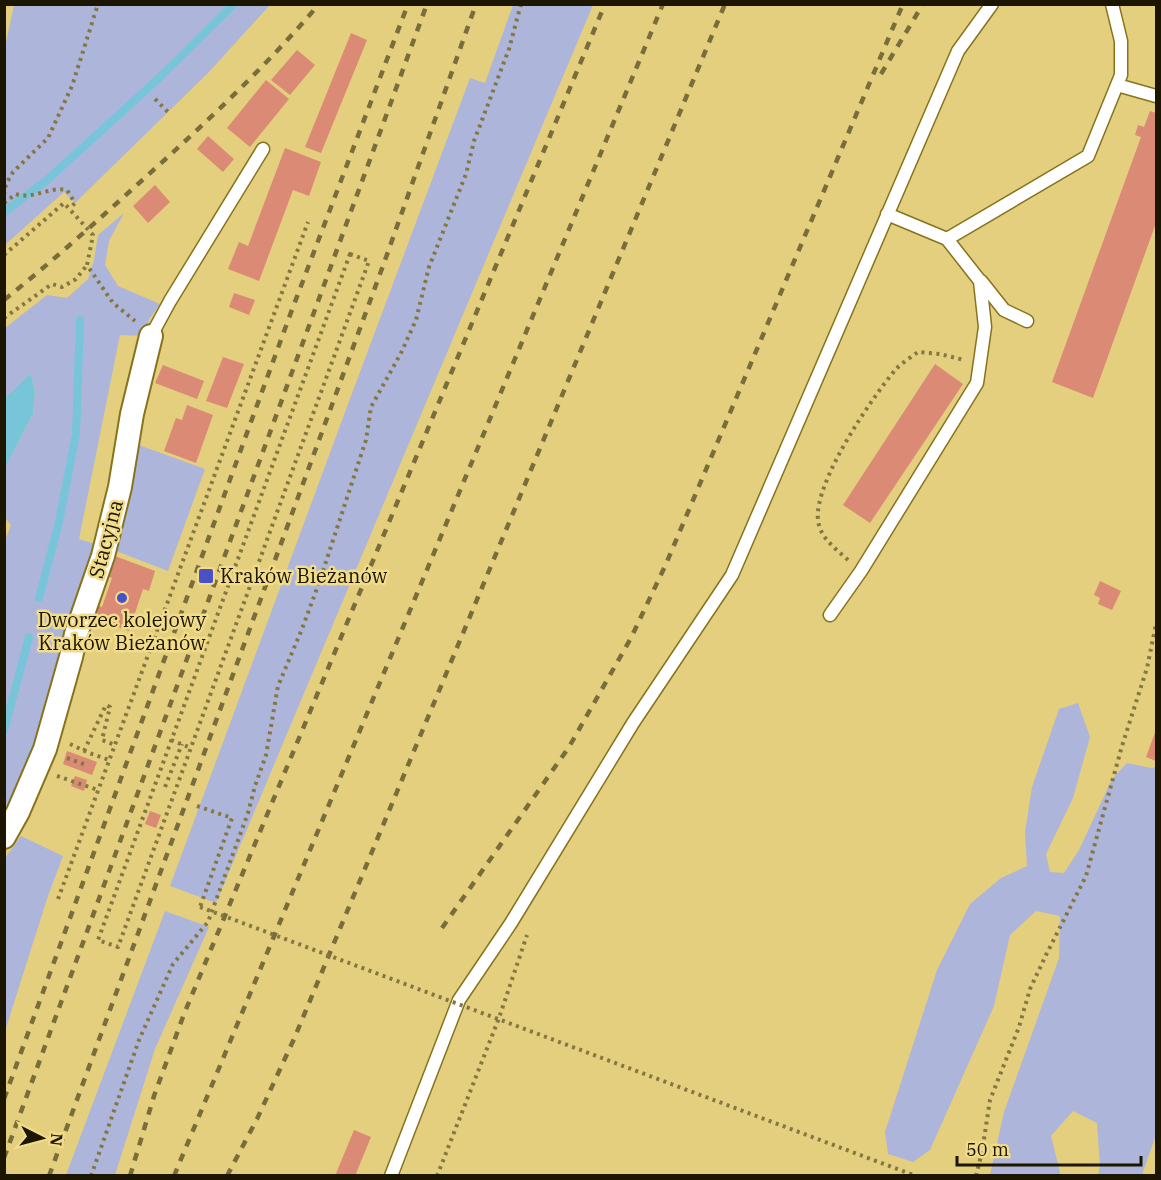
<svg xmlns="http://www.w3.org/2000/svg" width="1161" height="1180" font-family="'IBM Plex Serif',serif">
<rect width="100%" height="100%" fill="#e4cf7e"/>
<path fill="#adb5db" d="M 14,5 L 14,4 L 270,5 L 208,73 L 75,203 L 64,192 L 5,245 L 4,51 Z
M 513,5 L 593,5 L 216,903 L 170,886 L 348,404 L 470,78 L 485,83 Z
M 124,213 L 109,241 L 105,265 L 118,286 L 160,304 L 150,318 L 142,336 L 120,335 L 79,539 L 95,544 L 32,756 L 5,812 L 4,543 L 11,525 L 5,518 L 5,468 L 33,414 L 35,392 L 31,374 C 20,381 16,390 5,397 L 5,328 L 47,295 L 67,298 L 88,279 L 94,260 L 98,235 Z
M 136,444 L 205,469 L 168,571 L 116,551 Z
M 1078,703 L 1090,737 L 1073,798 L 1046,854 L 1050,872 L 1064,873 L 1079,850 L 1112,779 L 1127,763 L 1151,768 L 1156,767 L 1156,1135 L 1142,1175 L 1098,1175 L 1100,1166 L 1097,1123 L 1073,1111 L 1051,1136 L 1060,1172 L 1059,1175 L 990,1175 L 1004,1112 L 1059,958 L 1060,916 L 1036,911 L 1010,935 L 994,1006 L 930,1150 L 913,1162 L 888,1154 L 885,1132 L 937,970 L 970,904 L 1001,878 L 1027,866 L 1025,832 L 1032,787 L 1059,709 Z
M 21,836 L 63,856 L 48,896 L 5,1031 L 5,858 Z
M 165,911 L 209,927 L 155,1049 L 115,1175 L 66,1175 Z"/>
<path fill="#78c5d9" d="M 31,374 L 35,392 L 33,414 L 5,468 L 5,397 C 16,390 20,381 31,374 Z"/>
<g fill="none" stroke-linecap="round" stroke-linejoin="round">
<path stroke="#78c5d9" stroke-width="8" d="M 4,212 L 47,180 L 158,79 L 234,4
M 39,598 L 59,522 L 76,434 L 80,320
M 4,731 L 29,637"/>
</g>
<path fill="#db8a75" d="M 351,33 L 367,40 L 321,153 L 305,147 Z
M 297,50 L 315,65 L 290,95 L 271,80 Z
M 266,80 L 289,99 L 250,147 L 227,128 Z
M 1150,111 L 1156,113 L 1156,223 L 1093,398 L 1052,382 L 1141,137 L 1135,135 L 1138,125 L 1144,127 Z
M 208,136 L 234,159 L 223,172 L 197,149 Z
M 285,148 L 321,162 L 309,196 L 293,190 L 259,281 L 228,269 L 239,242 L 248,246 Z
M 155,185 L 170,202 L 148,223 L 133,206 Z
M 234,293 L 255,300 L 249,315 L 229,307 Z
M 223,357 L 244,364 L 227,408 L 206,401 Z
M 935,364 L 963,384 L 870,523 L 843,505 Z
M 163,365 L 204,381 L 197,399 L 155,383 Z
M 187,405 L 213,415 L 196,463 L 164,451 L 176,418 L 182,420 Z
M 115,556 L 155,571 L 149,591 L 143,589 L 129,631 L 92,618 L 96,605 L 102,607 L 112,578 L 107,576 Z
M 1100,581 L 1121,591 L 1112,610 L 1098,604 L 1100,598 L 1094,595 Z
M 1156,730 L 1156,761 L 1146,757 Z
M 67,751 L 97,762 L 92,775 L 63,764 Z
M 75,776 L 87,780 L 84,791 L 71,786 Z
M 150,811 L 161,815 L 156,828 L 145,824 Z
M 354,1130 L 371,1137 L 355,1176 L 335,1176 Z"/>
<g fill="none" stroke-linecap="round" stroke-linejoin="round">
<g stroke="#87731d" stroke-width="15">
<path id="service" d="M 1117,85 L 1156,96
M 947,239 L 1088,156 L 1121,75 L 1121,41 L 1112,4
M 981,281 L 1004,310 L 1027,321
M 151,336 L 170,301 L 263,149
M 830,615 L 861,571 L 977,383 L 985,327 L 980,281 L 947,239 L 887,214
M 391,1176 L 459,1000 L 511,923 L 633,723 L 732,575 L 958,51 L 992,4"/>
</g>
<g stroke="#87731d" stroke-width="26">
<path id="minor" d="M 4,837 L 18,812 L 45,749 L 71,657 L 76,634 L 103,556 L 120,487 L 132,414 L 151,336"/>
</g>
<path stroke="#857742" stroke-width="4" stroke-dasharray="3 4.5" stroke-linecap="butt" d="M 155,99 L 169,113
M 4,195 L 6,184 L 13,172 L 48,138 L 72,86 L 98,4
M 4,203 L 16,194 C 33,200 50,186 67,190 L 75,203 L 70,208
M 350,254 L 369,261 L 118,947 L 98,940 Z
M 4,255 L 64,203 L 93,235 L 87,265 L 113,303 L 135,321
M 4,318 L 52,284 L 62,287 L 76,279 L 87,265
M 848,560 C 836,549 820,538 818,520 C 814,482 871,399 896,369 C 902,363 911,357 918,352 L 940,354 L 964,360
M 171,740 L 191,748
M 70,744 L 89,753 L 109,760
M 84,751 L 106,705 L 110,707 L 102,740 L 115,745
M 67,758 L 86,765
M 57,776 L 98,790
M 165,787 L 182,744
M 197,806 L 232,818 L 200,907
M 58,899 L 308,222
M 91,1176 L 139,1040 L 173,964 L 208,922 L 248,813 L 255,786 L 266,755 L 278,686 L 302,629 L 319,583 L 366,440 L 371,407 L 401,353 L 416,320 L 429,267 L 466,174 L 474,141 L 509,49 L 521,4
M 437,1176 L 499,1018 L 527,935
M 976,1176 L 982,1152 L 990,1100 L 1019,1027 L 1030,989 L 1046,955 L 1086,876 L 1122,746 L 1147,668 L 1156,624"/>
<use href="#service" stroke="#fff" stroke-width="12"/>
<use href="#minor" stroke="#fff" stroke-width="22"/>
<path stroke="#7a6d3b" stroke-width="4.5" stroke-dasharray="8 8" stroke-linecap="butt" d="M 881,74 L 923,4
M 4,300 C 58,257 108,211 159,165 C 215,114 270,62 319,4
M 442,928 L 569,747 L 631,638 L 666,564 L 903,4
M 4,1099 L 290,315 L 408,4
M 4,1158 L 427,4
M 49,1176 L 384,263 L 476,4
M 130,1176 L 154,1096 L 184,1014 L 605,4
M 174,1176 L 663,4
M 227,1176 L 257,1119 L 294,1039 L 725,4"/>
<path stroke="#857742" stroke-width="4" stroke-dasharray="3 4.5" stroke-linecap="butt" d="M 200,907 L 916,1176"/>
</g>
<g fill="#4a51c6" stroke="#f1dc8b" stroke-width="2">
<rect x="198" y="568" width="16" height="16" rx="3"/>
<circle cx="122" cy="598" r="6"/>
</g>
<g text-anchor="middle" stroke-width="5" stroke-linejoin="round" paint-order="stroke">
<g font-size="20" fill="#1c1600" stroke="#f1dc8b">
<text transform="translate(106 539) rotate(-75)" y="7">Stacyjna</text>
</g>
<g font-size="20" fill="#1c1600" stroke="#f1dc8b" text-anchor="start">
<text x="220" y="583">Kraków Bieżanów</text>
<text x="122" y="627" text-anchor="middle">Dworzec kolejowy<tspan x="122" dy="23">Kraków Bieżanów</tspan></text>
</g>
</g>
<rect width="1161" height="1180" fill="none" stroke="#1c1600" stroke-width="12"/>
<g transform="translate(42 1138) rotate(96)" stroke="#f1dc8b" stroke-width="4.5" paint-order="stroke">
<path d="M0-4.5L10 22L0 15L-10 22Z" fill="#1c1600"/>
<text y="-9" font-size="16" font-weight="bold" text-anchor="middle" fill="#1c1600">N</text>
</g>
<path d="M957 1156v9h184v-9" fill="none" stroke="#1c1600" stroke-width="3"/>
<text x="966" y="1156" font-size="18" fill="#1c1600" stroke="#f1dc8b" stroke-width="4.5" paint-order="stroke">50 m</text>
</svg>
